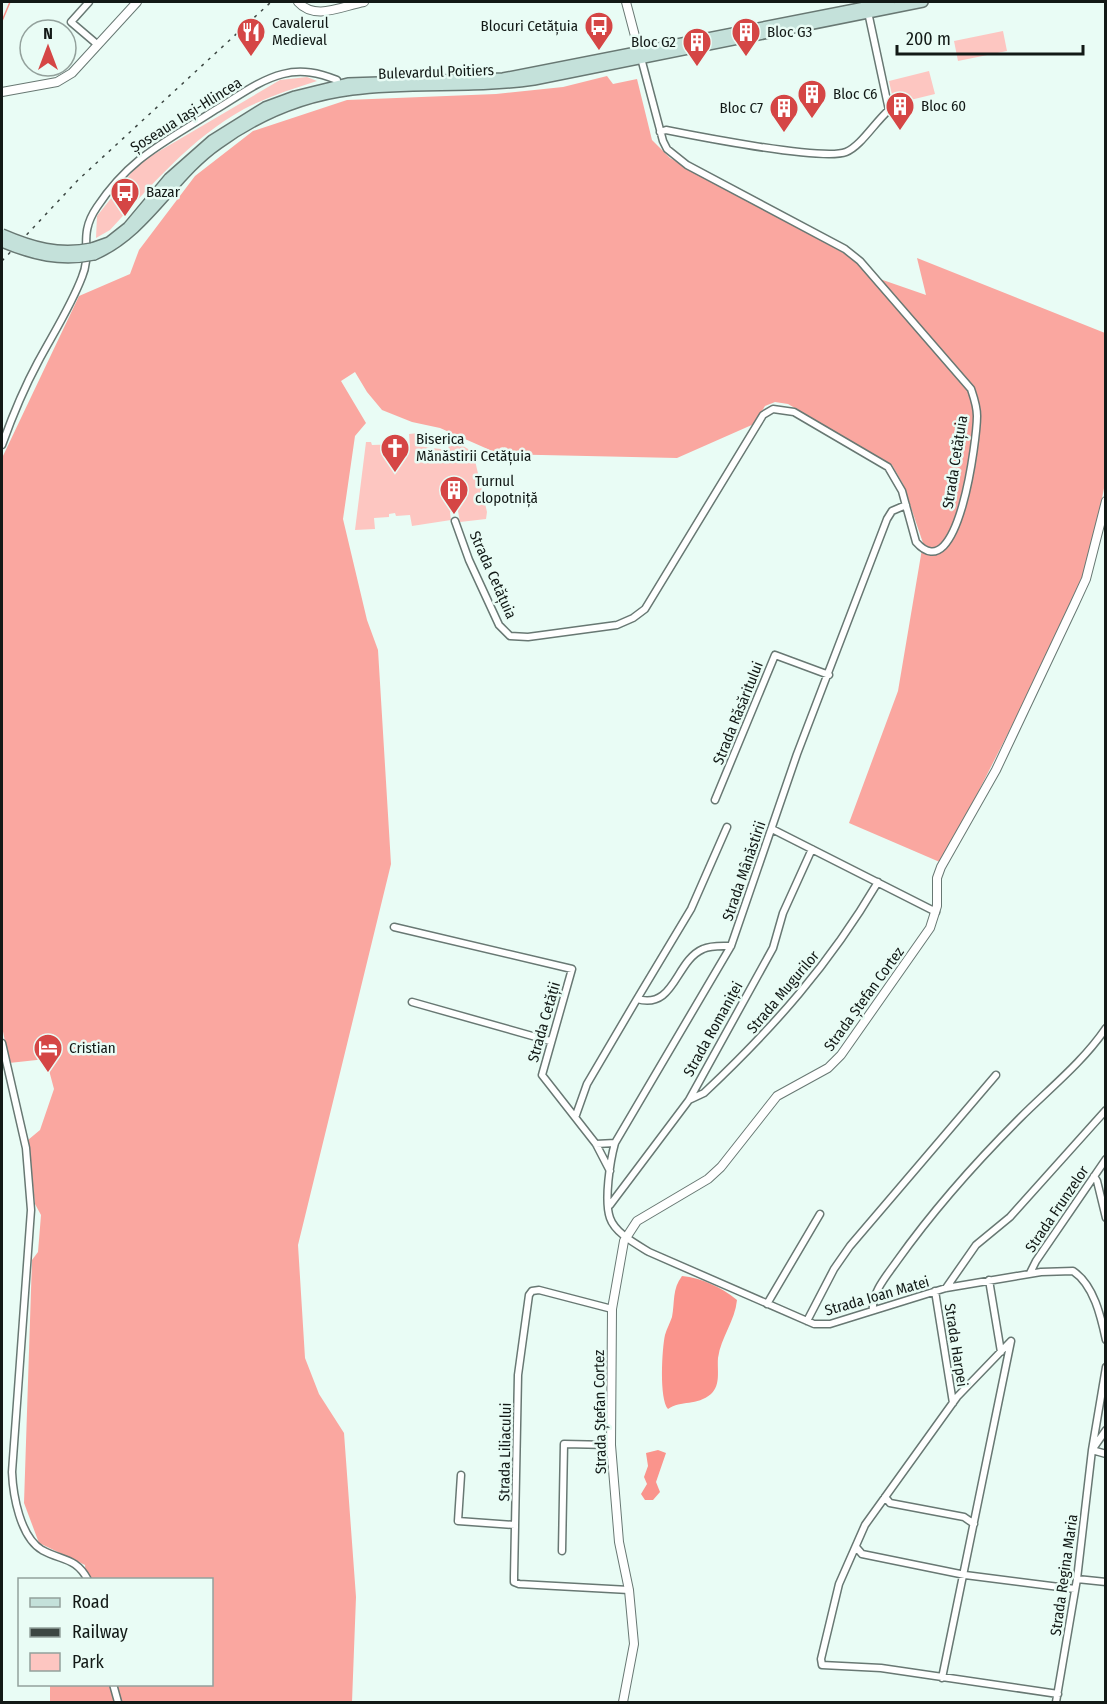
<svg xmlns="http://www.w3.org/2000/svg" width="1107" height="1704" font-family="'Fira Sans Condensed',sans-serif">
<rect width="100%" height="100%" fill="#e9fcf5"/>
<path fill="#fdc6c1" d="M 1003,31 L 1007,51 L 958,61 L 954,41 Z
M 929,71 L 935,94 L 894,104 L 889,81 Z
M 307,77 L 317,81 C 292,89 267,97 244,109 C 191,138 151,186 110,230 L 96,238 L 97,216 L 139,163 L 280,80 Z
M 418,433 L 417,446 L 448,450 L 450,438 L 473,452 L 487,512 L 486,519 L 460,522 L 458,511 L 450,512 L 451,520 L 412,526 L 410,515 L 396,516 L 395,513 L 389,514 L 389,517 L 374,518 L 375,529 L 355,530 L 366,442 L 371,442 L 372,445 L 402,444 L 402,447 L 410,447 L 409,434 Z"/>
<path fill="#faa7a0" d="M 607,76 L 613,84 L 637,79 L 652,140 L 670,158 L 840,251 L 866,266 L 877,278 L 926,295 L 917,258 L 1105,333 L 1105,483 L 1086,580 L 942,863 L 849,823 L 898,691 L 923,543 L 903,484 L 892,465 L 788,404 L 775,402 L 765,406 L 754,424 L 677,458 L 499,454 L 440,428 L 412,422 L 382,410 L 367,392 L 355,372 L 341,381 L 366,423 L 355,436 L 343,519 L 367,620 L 378,650 L 391,864 L 298,1245 L 305,1358 L 319,1394 L 344,1433 L 356,1597 L 352,1702 L 50,1702 L 50,1685 L 212,1684 L 212,1580 L 86,1579 L 85,1565 L 39,1543 L 24,1503 L 32,1260 L 38,1252 L 41,1215 L 35,1204 L 28,1140 L 40,1130 L 54,1089 L 46,1059 L 9,1063 L 2,1026 L 2,458 L 79,296 L 130,274 L 139,250 L 195,176 L 253,131 L 347,100 L 496,94 L 563,87 Z"/>
<path fill="#fa948c" d="M 682,1276 C 702,1278 721,1287 737,1300 C 735,1321 721,1337 718,1358 C 717,1370 721,1385 711,1394 C 697,1406 681,1400 668,1409 C 659,1399 662,1348 665,1335 C 667,1328 670,1323 672,1317 C 675,1302 672,1289 682,1276 Z
M 658,1450 L 666,1453 L 656,1482 L 660,1492 L 653,1500 L 645,1500 L 641,1494 L 647,1484 L 644,1477 L 648,1466 L 646,1453 Z"/>
<g fill="none" stroke-linecap="round" stroke-linejoin="round">
<path stroke="#fa948c" stroke-width="1.5" d="M 2,21 L 10,2"/>
<g stroke="#687873" stroke-width="9">
<path id="minor" d="M 89,2 L 71,22 L 98,45
M 660,132 L 666,130 C 696,136 823,161 846,152 C 861,146 875,122 889,110 L 868,12
M 2,445 C 12,417 24,388 38,362 C 53,334 71,306 82,277 C 93,251 77,236 97,207 C 131,156 166,142 215,110 C 237,97 259,80 283,74 C 302,69 319,73 337,80 L 338,89
M 906,505 L 892,511 L 887,519 L 797,754 L 731,946 L 615,1143 C 610,1161 604,1201 610,1218 C 615,1233 636,1244 649,1252 L 814,1324 L 830,1324 L 946,1288 L 1041,1272 L 1073,1271 C 1094,1285 1101,1317 1106,1340
M 455,521 L 469,560 L 499,625 L 510,636 L 528,637 L 617,625 L 633,618 L 645,609 L 763,415 L 773,409 L 794,412 L 888,467 L 902,491 L 916,542 C 959,591 977,436 977,416 C 977,406 974,398 971,389 L 860,261 L 845,249 L 687,165 L 667,149 L 663,141 L 641,58
M 715,800 L 775,655 L 829,675
M 772,829 L 936,912
M 394,927 L 572,969 L 542,1075 L 596,1144 L 610,1171
M 637,999 L 691,909 L 727,827
M 412,1002 L 550,1041
M 2,1043 L 26,1148 L 31,1210 L 12,1472 C 13,1495 20,1537 42,1550 C 62,1561 76,1557 88,1580
M 689,1100 L 704,1093 C 774,1027 829,965 878,882
M 576,1115 L 587,1084 L 637,999 C 675,1010 675,961 703,949 C 711,945 722,946 731,946
M 596,1144 L 615,1143
M 1094,1176 L 1097,1181 L 1106,1218
M 610,1205 L 689,1100 L 773,948 L 783,913 L 812,849
M 1030,1273 L 1036,1261 L 1106,1159
M 989,1280 L 1001,1352
M 946,1288 L 976,1245 L 1010,1217 L 1106,1110
M 935,1291 L 953,1403
M 767,1304 L 820,1214
M 612,1309 L 539,1290 L 532,1291 L 529,1295 L 518,1375 L 514,1577 L 514,1582 L 519,1584 L 629,1590
M 873,1310 C 871,1293 888,1274 897,1261 C 934,1209 975,1163 1020,1118 C 1049,1089 1083,1062 1106,1028
M 807,1321 L 834,1269 L 850,1246 L 996,1075
M 1106,1367 L 1092,1450 L 1106,1454
M 461,1475 L 458,1521 L 515,1525
M 885,1497 L 890,1503 L 964,1517 L 974,1524
M 856,1547 L 862,1554 L 965,1575 L 1075,1589
M 562,1551 L 564,1444 L 611,1445
M 1077,1579 L 1106,1582
M 942,1678 L 1011,1341 L 957,1397 L 865,1525 L 839,1584 L 821,1659 L 822,1665 L 881,1668 L 1058,1694
M 113,1684 L 118,1702
M 1056,1702 L 1077,1579 L 1092,1450 L 1106,1430"/>
</g>
<g stroke="#687873" stroke-width="10">
<path id="tertiary" d="M 298,2 C 315,21 342,6 364,2
M 626,2 L 640,55
M 2,92 L 57,82 L 72,73 L 137,2
M 623,1702 L 634,1644 L 629,1590 L 619,1542 L 611,1445 L 612,1309 L 624,1241 L 637,1221 L 708,1179 L 721,1167 L 777,1096 L 828,1068 L 841,1055 L 930,928 L 937,906 L 937,878 L 941,867 L 996,770 L 1074,605 L 1086,579 L 1106,501"/>
</g>
<g stroke="#687873" stroke-width="12">
<path id="secondary" d="M 92,248 L 109,242 L 128,227 L 169,178 L 212,140 L 265,107 L 295,96 L 348,83 L 503,78 L 890,2
M 94,255 C 147,232 172,176 218,144 C 258,115 304,96 352,90 C 413,82 474,89 534,80 L 923,2"/>
</g>
<use href="#minor" stroke="#fff" stroke-width="6"/>
<use href="#tertiary" stroke="#fff" stroke-width="8"/>
<use href="#secondary" stroke="#c4e1da" stroke-width="9"/>
<path stroke="#3d4743" stroke-width="1.5" stroke-dasharray="3 6" stroke-linecap="butt" d="M 2,261 L 78,180 L 271,2"/>
<g stroke="#687873" stroke-width="12" stroke-linecap="butt">
<path id="secondary-bridge" d="M 2,234 C 32,247 59,255 92,248
M 2,242 C 33,255 61,262 94,255"/>
</g>
<use href="#secondary-bridge" stroke="#c4e1da" stroke-width="9"/>
</g>
<defs>
<g id="bus-pin" transform="scale(1.5)"><path d="M0 17L-7.5 6A9.5 9.5 0 1 1 7.5 6Z" fill="#d54645" stroke="#e9fcf5"/><path d="M-5-6H5V4H4V6H2V4H-2V6H-4V4H-5ZM-3.5-4V0h7V-4ZM-3.5 1.2v1.5H-2V1.2ZM2 1.2v1.5H3.5V1.2Z" fill="#fff"/></g>
<g id="restaurant-pin" transform="scale(1.5)"><path d="M0 17L-7.5 6A9.5 9.5 0 1 1 7.5 6Z" fill="#d54645" stroke="#e9fcf5"/><path d="M-5-6h1v4h1v-4h1v4h1v-4h1v5L-1.5 .5V6h-2V.5L-5-1ZM5-6V6H3V1.5H1.5Q1.5-4 5-6Z" fill="#fff"/></g>
<g id="building-pin" transform="scale(1.5)"><path d="M0 17L-7.5 6A9.5 9.5 0 1 1 7.5 6Z" fill="#d54645" stroke="#e9fcf5"/><path d="M-4-6H4V6H1V3H-1V6H-4ZM-2.5-4.3h1.7v1.8h-1.7ZM.8-4.3h1.7v1.8H.8ZM-2.5-1h1.7V.8h-1.7ZM.8-1h1.7V.8H.8Z" fill="#fff"/></g>
<g id="church-pin" transform="scale(1.5)"><path d="M0 17L-7.5 6A9.5 9.5 0 1 1 7.5 6Z" fill="#d54645" stroke="#e9fcf5"/><path d="M-1.2-6h2.4v3.5h3.3v2.4h-3.3V6h-2.4V-.1h-3.3v-2.4h3.3Z" fill="#fff"/></g>
<g id="hotel-pin" transform="scale(1.5)"><path d="M0 17L-7.5 6A9.5 9.5 0 1 1 7.5 6Z" fill="#d54645" stroke="#e9fcf5"/><path d="M-6-4.5h1.5V1H6V5H4.5V3h-9V5H-6ZM-4 0a1.8 1.8 0 1 1 3.6 0ZM.5 0V-2.5h3Q6-2.5 6 0Z" fill="#fff"/></g>
</defs>
<g fill-rule="evenodd">
<use href="#bus-pin" x="599" y="26"/>
<use href="#restaurant-pin" x="251" y="32"/>
<use href="#building-pin" x="746" y="32"/>
<use href="#building-pin" x="697" y="42"/>
<use href="#building-pin" x="812" y="94"/>
<use href="#building-pin" x="900" y="106"/>
<use href="#building-pin" x="784" y="108"/>
<use href="#bus-pin" x="125" y="192"/>
<use href="#church-pin" x="395" y="448"/>
<use href="#building-pin" x="454" y="490"/>
<use href="#hotel-pin" x="48" y="1048"/>
</g>
<g text-anchor="middle" stroke-width="5" stroke-linejoin="round" paint-order="stroke">
<g font-size="15" fill="#121916" stroke="#e9fcf5" text-anchor="start">
<text x="272" y="28">Cavalerul<tspan x="272" dy="17">Medieval</tspan></text>
<text x="578" y="31" text-anchor="end">Blocuri Cetățuia</text>
<text x="767" y="37">Bloc G3</text>
<text x="676" y="47" text-anchor="end">Bloc G2</text>
<text x="833" y="99">Bloc C6</text>
<text x="921" y="111">Bloc 60</text>
<text x="763" y="113" text-anchor="end">Bloc C7</text>
<text x="146" y="197">Bazar</text>
<text x="416" y="444">Biserica<tspan x="416" dy="17">Mănăstirii Cetățuia</tspan></text>
<text x="475" y="486">Turnul<tspan x="475" dy="17">clopotniță</tspan></text>
<text x="69" y="1053">Cristian</text>
</g>
<g font-size="15" fill="#121916" stroke="#e9fcf5">
<text transform="translate(436 72) rotate(-2)" y="5">Bulevardul Poitiers</text>
<text transform="translate(186 115) rotate(-32)" y="5">Șoseaua Iași-Hlincea</text>
<text transform="translate(955 462) rotate(-81)" y="5">Strada Cetățuia</text>
<text transform="translate(493 575) rotate(66)" y="5">Strada Cetățuia</text>
<text transform="translate(738 713) rotate(-68)" y="5">Strada Răsăritului</text>
<text transform="translate(744 871) rotate(-71)" y="5">Strada Mânăstirii</text>
<text transform="translate(783 992) rotate(-50)" y="5">Strada Mugurilor</text>
<text transform="translate(864 999) rotate(-54)" y="5">Strada Ștefan Cortez</text>
<text transform="translate(544 1022) rotate(-74)" y="5">Strada Cetății</text>
<text transform="translate(713 1029) rotate(-61)" y="5">Strada Romaniței</text>
<text transform="translate(1057 1209) rotate(-56)" y="5">Strada Frunzelor</text>
<text transform="translate(877 1296) rotate(-16)" y="5">Strada Ioan Matei</text>
<text transform="translate(956 1345) rotate(81)" y="5">Strada Harpei</text>
<text transform="translate(600 1412) rotate(-91)" y="5">Strada Ștefan Cortez</text>
<text transform="translate(505 1452) rotate(-89)" y="5">Strada Liliacului</text>
<text transform="translate(1064 1575) rotate(-82)" y="5">Strada Regina Maria</text>
</g>
</g>
<rect width="1107" height="1704" fill="none" stroke="#121916" stroke-width="6"/>
<rect x="18" y="1578" width="195" height="108" fill="#e9fcf5" stroke="#93a19c" stroke-width="1.5"/>
<rect x="30" y="1598" width="30" height="9" fill="#c4e1da" stroke="#93a19c" stroke-width="1.5"/>
<text x="72" y="1608" font-size="18" fill="#121916">Road</text>
<rect x="30" y="1628" width="30" height="9" fill="#3d4743" stroke="#93a19c" stroke-width="1.5"/>
<text x="72" y="1638" font-size="18" fill="#121916">Railway</text>
<rect x="30" y="1653" width="30" height="18" fill="#fdc6c1" stroke="#93a19c" stroke-width="1.5"/>
<text x="72" y="1668" font-size="18" fill="#121916">Park</text>
<g transform="translate(48 48)"><circle r="28" fill="#e9fcf5" stroke="#93a19c" stroke-width="1.5"/>
<path d="M0-4.5L10 22L0 15L-10 22Z" fill="#d54645"/>
<text y="-9" font-size="16" font-weight="bold" text-anchor="middle" fill="#121916">N</text>
</g>
<path d="M897 45v9h186v-9" fill="none" stroke="#121916" stroke-width="3"/>
<text x="906" y="45" font-size="18" fill="#121916" stroke="#e9fcf5" stroke-width="4.5" paint-order="stroke">200 m</text>
</svg>
